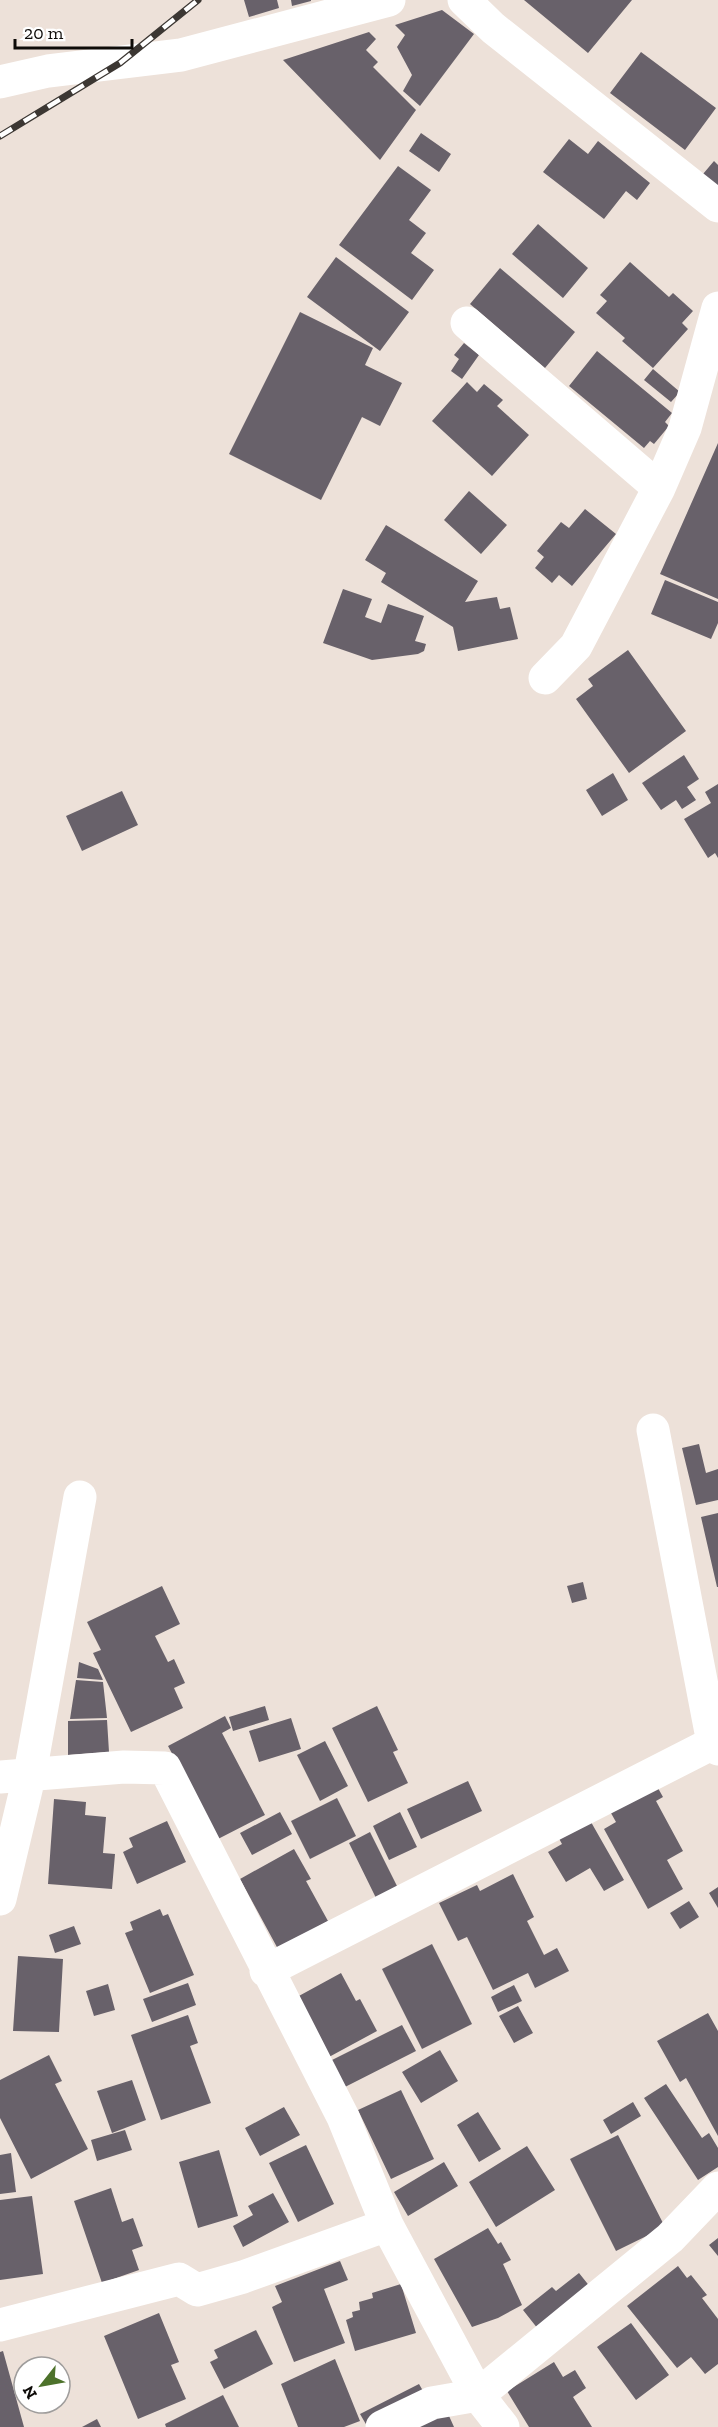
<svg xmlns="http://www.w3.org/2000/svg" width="718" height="2427" font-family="'Zilla Slab',serif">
<rect width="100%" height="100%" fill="#ede1d9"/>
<path fill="#68616a" d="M 244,0 L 277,0 L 279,8 L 249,17 Z
M 291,0 L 311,0 L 311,1 L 292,6 Z
M 524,0 L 632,0 L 588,53 Z
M 442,10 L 474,34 L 420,106 L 403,91 L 412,75 L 397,47 L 405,35 L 395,25 Z
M 369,32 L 376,39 L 366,50 L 378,62 L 373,67 L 416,110 L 380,160 L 283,60 Z
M 641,52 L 716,108 L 685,150 L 610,93 Z
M 421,133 L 451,154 L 439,172 L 409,151 Z
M 569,139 L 588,154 L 598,141 L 650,183 L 637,200 L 626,191 L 604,219 L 543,172 Z
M 714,161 L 718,165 L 718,187 L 703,174 Z
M 398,166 L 431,190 L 409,220 L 426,233 L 411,253 L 434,270 L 412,300 L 339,245 Z
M 538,224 L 588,268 L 563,298 L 512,254 Z
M 336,257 L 409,312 L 380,351 L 307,297 Z
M 630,262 L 669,297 L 673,293 L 693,311 L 682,323 L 688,329 L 653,368 L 622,341 L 625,338 L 596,313 L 607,301 L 600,295 Z
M 500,268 L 575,332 L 545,368 L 470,304 Z
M 300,312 L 373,348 L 365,365 L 402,383 L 380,426 L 362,417 L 321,500 L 229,454 Z
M 464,343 L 479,355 L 462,379 L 451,371 L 459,359 L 454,355 Z
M 597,351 L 672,413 L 665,422 L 669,426 L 654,444 L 650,441 L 644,448 L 569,386 Z
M 653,369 L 680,392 L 671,402 L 644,380 Z
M 467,382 L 477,392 L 484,384 L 503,400 L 497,406 L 529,435 L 492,476 L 432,421 Z
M 718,443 L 718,599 L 660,574 Z
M 469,491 L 507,525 L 481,554 L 444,520 Z
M 585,509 L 616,534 L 572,586 L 559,575 L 552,583 L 535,568 L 544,557 L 537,551 L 561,522 L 569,528 Z
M 386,525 L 478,581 L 465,602 L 497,597 L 500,609 L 510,607 L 518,639 L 458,651 L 453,627 L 381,582 L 386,573 L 365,560 Z
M 665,580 L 718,602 L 718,623 L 711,639 L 651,614 Z
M 343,589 L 372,599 L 365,617 L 381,623 L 388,604 L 424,616 L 415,641 L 426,644 L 424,651 L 418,654 L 372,660 L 323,643 Z
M 628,650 L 686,731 L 629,773 L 576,699 L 593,686 L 588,679 Z
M 684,755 L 699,779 L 687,787 L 696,800 L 682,809 L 676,800 L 661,810 L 642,783 Z
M 613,773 L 628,800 L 602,816 L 586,790 Z
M 718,784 L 718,858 L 715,853 L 708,858 L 684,819 L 711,803 L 705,792 Z
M 122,791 L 138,825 L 82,851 L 66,816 Z
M 699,1444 L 706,1473 L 718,1469 L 718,1500 L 696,1505 L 682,1448 Z
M 718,1513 L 718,1587 L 717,1587 L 701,1517 Z
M 583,1582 L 587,1599 L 572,1603 L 567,1586 Z
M 162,1586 L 180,1624 L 155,1636 L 168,1662 L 174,1659 L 185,1683 L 174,1688 L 183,1708 L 131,1732 L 93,1653 L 101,1650 L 87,1622 Z
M 79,1662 L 98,1669 L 103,1680 L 77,1678 Z
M 76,1680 L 103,1682 L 107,1718 L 70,1719 Z
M 265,1706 L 269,1720 L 233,1731 L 229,1717 Z
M 377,1706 L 398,1750 L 393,1752 L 408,1783 L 368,1802 L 332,1728 Z
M 225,1716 L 231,1728 L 222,1733 L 265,1815 L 218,1839 L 168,1746 Z
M 291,1718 L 301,1749 L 259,1762 L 249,1731 Z
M 107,1720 L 109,1752 L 68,1755 L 68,1721 Z
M 325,1741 L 348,1786 L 320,1801 L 297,1755 Z
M 468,1781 L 482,1811 L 421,1839 L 407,1809 Z
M 654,1781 L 663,1797 L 656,1801 L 683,1851 L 667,1860 L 683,1889 L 648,1909 L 604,1829 L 616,1822 L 607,1806 Z
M 337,1798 L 356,1836 L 310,1859 L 291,1821 Z
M 54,1799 L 86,1802 L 85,1815 L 106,1817 L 103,1853 L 115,1854 L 112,1889 L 48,1884 Z
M 280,1812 L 292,1834 L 252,1855 L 240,1833 Z
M 400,1812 L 417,1847 L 389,1860 L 373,1826 Z
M 587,1815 L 624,1880 L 604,1891 L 590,1868 L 566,1882 L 548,1852 L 562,1844 L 556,1833 Z
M 167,1821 L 186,1862 L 137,1884 L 123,1852 L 133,1847 L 129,1838 Z
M 370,1832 L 398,1888 L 376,1898 L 349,1843 Z
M 294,1849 L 311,1879 L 306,1881 L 328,1921 L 278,1949 L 240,1879 Z
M 513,1874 L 534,1917 L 527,1921 L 544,1955 L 557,1948 L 569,1971 L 535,1988 L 528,1973 L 493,1990 L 467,1937 L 458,1941 L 439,1903 L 477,1885 L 480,1891 Z
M 718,1887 L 718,1908 L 709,1893 Z
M 689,1901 L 699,1917 L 680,1929 L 670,1913 Z
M 160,1909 L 163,1916 L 168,1914 L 194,1975 L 150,1993 L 125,1933 L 133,1930 L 130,1922 Z
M 74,1926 L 81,1944 L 55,1953 L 49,1935 Z
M 432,1944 L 472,2024 L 422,2049 L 382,1969 Z
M 18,1956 L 63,1959 L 59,2032 L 13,2031 Z
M 341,1973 L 356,2001 L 360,1999 L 377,2031 L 329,2057 L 297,1997 Z
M 188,1983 L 196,2005 L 152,2022 L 143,1999 Z
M 108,1984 L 115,2010 L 94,2016 L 86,1991 Z
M 514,1985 L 522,2001 L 498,2012 L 491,1997 Z
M 518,2006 L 533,2033 L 514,2043 L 499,2016 Z
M 708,2013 L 718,2031 L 718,2136 L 686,2078 L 680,2082 L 657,2041 Z
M 188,2015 L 198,2043 L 190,2046 L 211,2103 L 161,2120 L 131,2035 Z
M 402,2025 L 416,2051 L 343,2088 L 330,2061 Z
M 440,2050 L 458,2081 L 421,2103 L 402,2072 Z
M 49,2055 L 62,2081 L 55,2084 L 88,2149 L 31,2179 L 0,2118 L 0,2080 Z
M 132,2080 L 146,2120 L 112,2133 L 97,2091 Z
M 666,2084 L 702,2138 L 709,2133 L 718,2148 L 718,2167 L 698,2180 L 644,2098 Z
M 401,2090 L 434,2159 L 391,2179 L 358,2110 Z
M 633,2102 L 641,2116 L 611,2134 L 603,2120 Z
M 284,2107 L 300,2135 L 260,2156 L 245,2128 Z
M 478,2112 L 501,2149 L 479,2162 L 457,2125 Z
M 125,2130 L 132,2150 L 97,2161 L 91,2140 Z
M 618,2135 L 665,2227 L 616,2251 L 570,2159 Z
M 306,2145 L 334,2204 L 298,2222 L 269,2163 Z
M 527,2146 L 555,2190 L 496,2227 L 469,2182 Z
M 219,2150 L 238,2216 L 198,2228 L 179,2162 Z
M 11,2153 L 16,2192 L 0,2194 L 0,2155 Z
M 444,2162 L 458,2186 L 408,2216 L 394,2192 Z
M 111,2188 L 122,2222 L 133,2218 L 143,2246 L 132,2250 L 139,2270 L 102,2283 L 74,2201 Z
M 273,2193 L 289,2222 L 243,2247 L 233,2226 L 253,2215 L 248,2206 Z
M 32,2196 L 43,2274 L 0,2280 L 0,2200 Z
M 488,2228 L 498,2244 L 501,2242 L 511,2260 L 503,2264 L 522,2305 L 498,2318 L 472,2327 L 434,2259 Z
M 718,2238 L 718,2256 L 709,2245 Z
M 340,2261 L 348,2280 L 324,2289 L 345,2343 L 294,2362 L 272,2307 L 282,2302 L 275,2286 Z
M 678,2266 L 687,2278 L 691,2275 L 707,2295 L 702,2298 L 718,2319 L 718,2364 L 705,2374 L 691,2357 L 677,2368 L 627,2306 Z
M 579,2273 L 591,2288 L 538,2329 L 523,2310 L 552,2287 L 556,2291 Z
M 401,2284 L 416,2333 L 355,2351 L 346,2320 L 353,2317 L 352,2312 L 360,2310 L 359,2302 L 373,2298 L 372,2293 Z
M 159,2313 L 179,2362 L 171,2365 L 186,2399 L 138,2419 L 104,2336 Z
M 631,2323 L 669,2375 L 636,2400 L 597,2347 Z
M 256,2330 L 273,2364 L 224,2389 L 210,2362 L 218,2358 L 214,2350 Z
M 3,2351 L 24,2427 L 0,2427 L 0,2352 Z
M 335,2359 L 360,2421 L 344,2427 L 298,2427 L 281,2384 Z
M 554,2362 L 563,2377 L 575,2370 L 586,2388 L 573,2397 L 592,2427 L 529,2427 L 507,2391 Z
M 419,2384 L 426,2396 L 367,2426 L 360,2414 Z
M 223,2395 L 239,2427 L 166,2427 L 165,2424 Z
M 445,2407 L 454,2427 L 405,2427 Z
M 97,2419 L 101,2427 L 82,2427 Z"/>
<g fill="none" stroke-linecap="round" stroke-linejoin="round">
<path stroke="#fff" stroke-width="33" d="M 464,0 L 493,28 L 718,206
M 0,82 L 48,71 L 181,55 L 389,0
M 467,323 L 659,488
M 545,678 L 576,646 L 659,488 L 685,428 L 718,308
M 653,1430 L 713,1743 L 718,1749
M 0,1777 L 124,1767 L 165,1768 L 343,2117 L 387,2225 L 478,2395 L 503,2427
M 0,1899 L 30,1773 L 80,1497
M 266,1971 L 713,1743
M 0,2325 L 179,2279 L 197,2290 L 243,2277 L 387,2225
M 382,2427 L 432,2403 L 478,2395 L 670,2238 L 718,2188"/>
<g stroke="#3c3733" stroke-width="7">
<path id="rail" d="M 0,136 L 120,63 L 198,0"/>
</g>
<use href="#rail" stroke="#fff" stroke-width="4.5" stroke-dasharray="14" stroke-linecap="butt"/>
</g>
<g transform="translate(42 2385) rotate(239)"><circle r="28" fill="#ffffff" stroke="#9f9d9c" stroke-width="1.5"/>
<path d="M0-4.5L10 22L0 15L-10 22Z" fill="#4d722b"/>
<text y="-9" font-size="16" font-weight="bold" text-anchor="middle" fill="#0e0b08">N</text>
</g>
<path d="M15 39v9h117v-9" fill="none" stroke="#0e0b08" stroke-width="3"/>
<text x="24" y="39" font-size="18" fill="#0e0b08" stroke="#ffffff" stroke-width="4.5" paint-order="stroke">20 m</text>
</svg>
